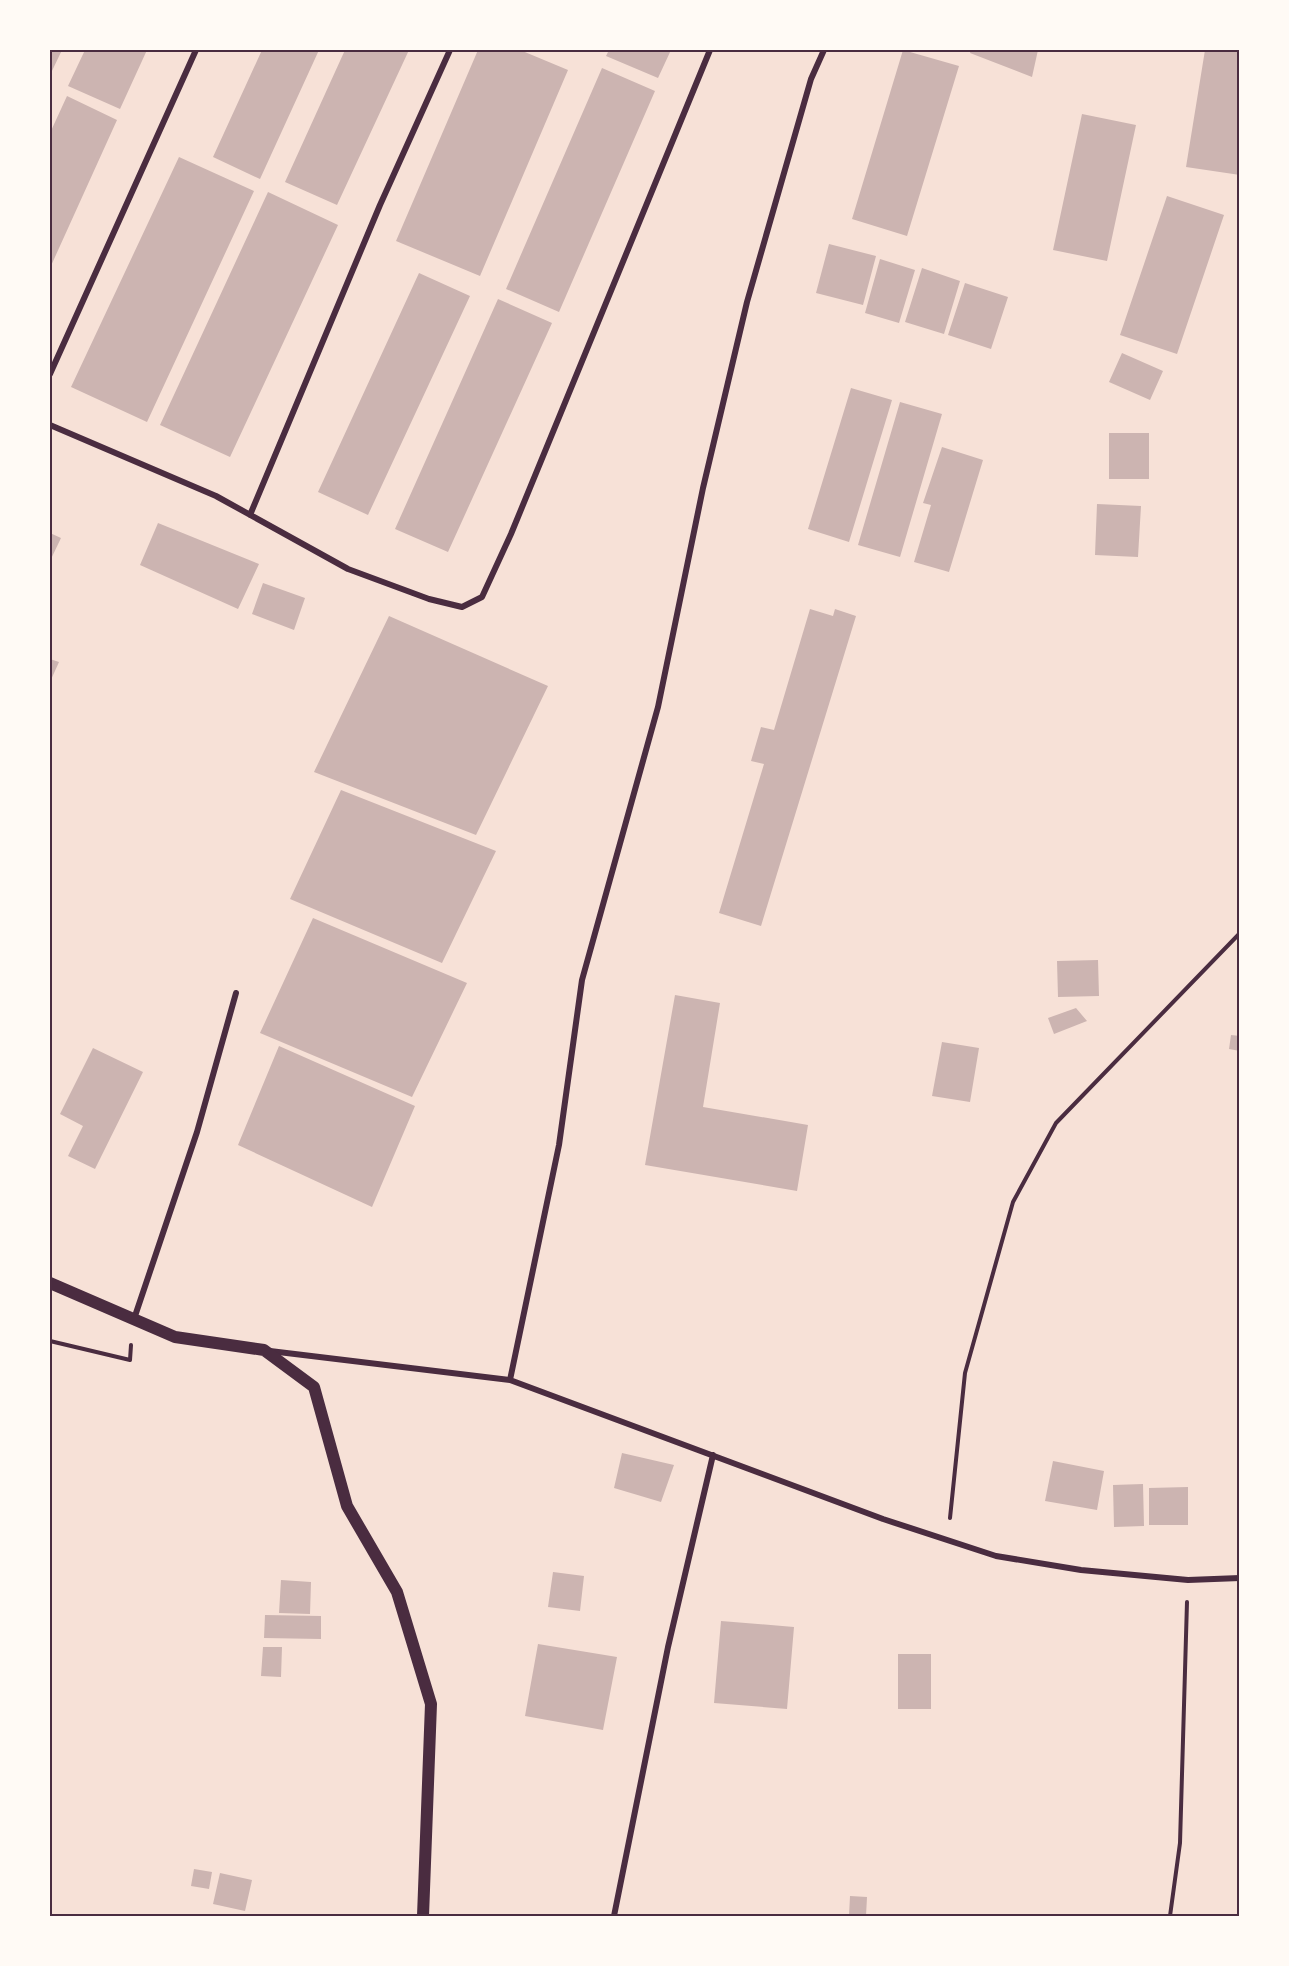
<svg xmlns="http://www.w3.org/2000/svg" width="1289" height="1966" font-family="Karla,sans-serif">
<rect width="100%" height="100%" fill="#f7e1d7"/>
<path fill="#ccb4b1" d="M 50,50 L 62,50 L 51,73 L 50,72 Z
M 85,50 L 147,50 L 120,109 L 68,86 Z
M 262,50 L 319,50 L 260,179 L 213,157 Z
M 345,50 L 409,50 L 337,205 L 285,182 Z
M 478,50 L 520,50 L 568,70 L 480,276 L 396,241 Z
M 609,50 L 671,50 L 658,78 L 606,56 Z
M 903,50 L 959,66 L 907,236 L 852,219 Z
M 971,50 L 1038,50 L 1032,77 L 970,53 Z
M 1205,50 L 1240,50 L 1240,175 L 1186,167 Z
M 602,68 L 655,91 L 559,312 L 506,289 Z
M 67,96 L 117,120 L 50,268 L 50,133 Z
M 1082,114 L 1136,125 L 1107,261 L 1053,250 Z
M 179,157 L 254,191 L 147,422 L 71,387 Z
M 268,192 L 338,225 L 230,457 L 160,425 Z
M 1167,196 L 1224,215 L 1177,354 L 1120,335 Z
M 829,244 L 876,256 L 863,305 L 816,293 Z
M 880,259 L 915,270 L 899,323 L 865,313 Z
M 922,268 L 960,281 L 944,334 L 905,322 Z
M 419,273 L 470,296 L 368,515 L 318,492 Z
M 965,283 L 1008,297 L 991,349 L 948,335 Z
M 498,299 L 552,323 L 448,552 L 395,529 Z
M 1122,353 L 1163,371 L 1150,400 L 1109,382 Z
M 851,388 L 892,400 L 849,542 L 808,529 Z
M 900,402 L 942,414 L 900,557 L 858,545 Z
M 1109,433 L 1149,433 L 1149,479 L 1109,479 Z
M 942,447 L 983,460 L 949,572 L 914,562 L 931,505 L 923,503 Z
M 1097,504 L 1141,506 L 1138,557 L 1095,555 Z
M 158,523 L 259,564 L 238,609 L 140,565 Z
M 50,533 L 61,538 L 50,561 Z
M 263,583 L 305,598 L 294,630 L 252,614 Z
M 810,609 L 833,616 L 835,609 L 856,616 L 761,926 L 719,913 L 764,764 L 751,761 L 761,727 L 774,730 Z
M 389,616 L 548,686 L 476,835 L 314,772 Z
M 50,659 L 59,662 L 50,682 Z
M 341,790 L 496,851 L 442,963 L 290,899 Z
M 313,918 L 467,983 L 412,1097 L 260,1033 Z
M 1098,960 L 1099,996 L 1058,997 L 1057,961 Z
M 675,995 L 720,1003 L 703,1107 L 808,1125 L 797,1191 L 645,1165 Z
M 1076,1008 L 1087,1021 L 1054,1034 L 1048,1018 Z
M 1231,1035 L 1240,1036 L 1240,1051 L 1229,1049 Z
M 942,1042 L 979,1048 L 970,1102 L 932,1096 Z
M 279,1046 L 415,1106 L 372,1207 L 238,1145 Z
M 93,1048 L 143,1072 L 95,1169 L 68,1156 L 83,1126 L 60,1114 Z
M 622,1453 L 674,1465 L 661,1502 L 614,1488 Z
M 1053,1461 L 1104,1471 L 1097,1510 L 1045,1501 Z
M 1143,1484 L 1144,1526 L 1114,1527 L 1113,1485 Z
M 1188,1487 L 1188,1525 L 1149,1525 L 1149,1488 Z
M 553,1572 L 584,1576 L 580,1611 L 548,1607 Z
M 281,1580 L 311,1582 L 310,1614 L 279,1613 Z
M 265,1615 L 321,1616 L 321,1639 L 264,1638 Z
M 721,1621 L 794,1627 L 787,1709 L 714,1703 Z
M 538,1644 L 617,1657 L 603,1730 L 525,1716 Z
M 263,1647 L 282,1647 L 281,1677 L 261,1676 Z
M 898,1654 L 931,1654 L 931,1709 L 898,1709 Z
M 194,1869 L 212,1872 L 209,1889 L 191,1886 Z
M 220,1873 L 252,1880 L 245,1911 L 213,1904 Z
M 850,1896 L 867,1897 L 866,1916 L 849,1916 Z"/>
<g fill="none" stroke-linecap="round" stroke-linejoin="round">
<path stroke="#4a2c40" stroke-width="4" d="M 50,1341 L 130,1360 L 131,1345
M 950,1518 L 965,1373 L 1013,1202 L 1056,1123 L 1240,933
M 1170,1916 L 1180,1843 L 1187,1602"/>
<path stroke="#4a2c40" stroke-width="6" d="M 50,374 L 196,50
M 50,425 L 216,496 L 348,569 L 429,599 L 462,607 L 482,597 L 511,534 L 710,50
M 250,515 L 380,205 L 450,50
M 134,1319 L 197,1132 L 236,993
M 270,1351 L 510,1380 L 883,1519 L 996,1556 L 1081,1570 L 1188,1580 L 1240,1578
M 510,1380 L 559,1145 L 582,980 L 658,707 L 703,488 L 747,302 L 811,79 L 824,50
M 614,1916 L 668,1647 L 713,1455"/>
<path stroke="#4a2c40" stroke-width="12" d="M 50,1283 L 175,1337 L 264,1350 L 314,1387 L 347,1506 L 397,1592 L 431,1704 L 423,1916"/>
</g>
<rect width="1289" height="1966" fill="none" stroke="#fffaf5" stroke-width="102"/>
<rect x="51" y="51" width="1187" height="1864" fill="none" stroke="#4a2c40" stroke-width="2"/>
</svg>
